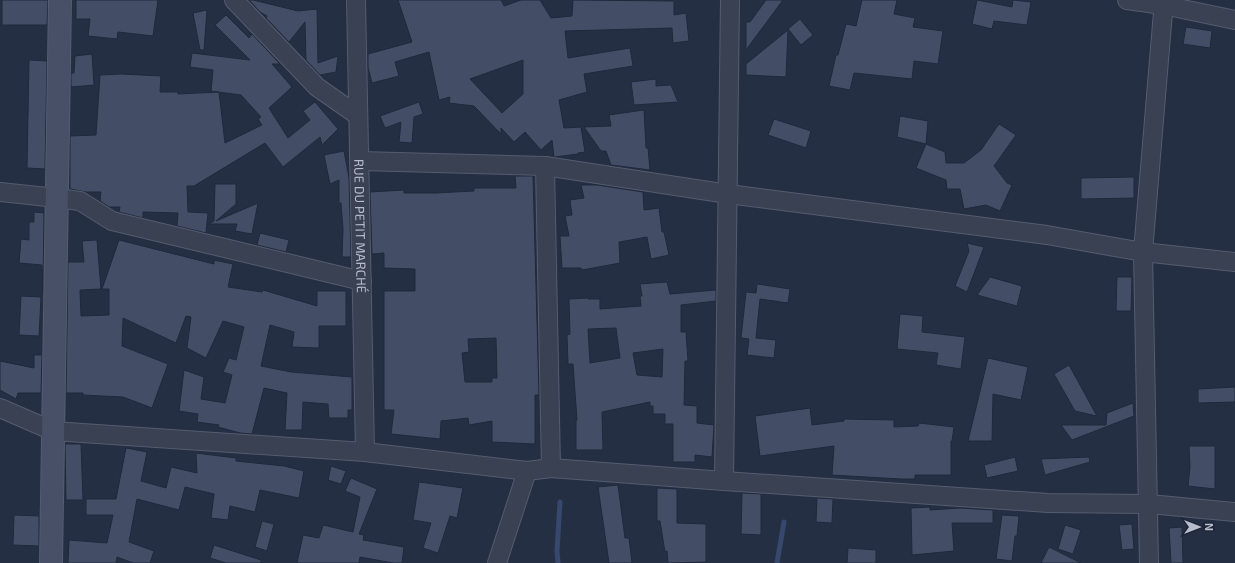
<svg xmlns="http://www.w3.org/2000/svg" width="1235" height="563" font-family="'Exo 2',sans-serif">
<rect width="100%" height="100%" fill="#252f44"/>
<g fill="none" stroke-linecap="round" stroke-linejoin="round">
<path stroke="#37486c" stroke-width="5" d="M 558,563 L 557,551 L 560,502
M 777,563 L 784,522"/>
</g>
<path fill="#434e66" stroke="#20283b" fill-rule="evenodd" d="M 2,0 L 48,0 L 47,25 L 2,25 Z
M 76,0 L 158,0 L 153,36 L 118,32 L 117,39 L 88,36 L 90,19 L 76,19 Z
M 249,0 L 253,0 L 298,11 L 317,9 L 318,63 L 338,56 L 336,72 L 320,75 L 306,60 L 305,22 L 289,42 L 266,18 L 267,16 L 260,12 Z
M 398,0 L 501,0 L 504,6 L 521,0 L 540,0 L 551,18 L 572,16 L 573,0 L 674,1 L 674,15 L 686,13 L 689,41 L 673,43 L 672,28 L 565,31 L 568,58 L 630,48 L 633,66 L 584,74 L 587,92 L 559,100 L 564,128 L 581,127 L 585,152 L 578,153 L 578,154 L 555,157 L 554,157 L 552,140 L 541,150 L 525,132 L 514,142 L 501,128 L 501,134 L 474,106 L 449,103 L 450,97 L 439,100 L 429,52 L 395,62 L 399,76 L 372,83 L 368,67 L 368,54 L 412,42 ZM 523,60 L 523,94 L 502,113 L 470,79 Z
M 766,0 L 783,0 L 746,50 L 746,22 L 750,22 Z
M 862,0 L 897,0 L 894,14 L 915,18 L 913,27 L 943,31 L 938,64 L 914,61 L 912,79 L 854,73 L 850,90 L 829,86 L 836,55 L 838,55 L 846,24 L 856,26 Z
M 977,0 L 1012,7 L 1013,0 L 1031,2 L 1027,25 L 994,21 L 992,29 L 972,24 Z
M 207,10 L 204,50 L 200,50 L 193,13 Z
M 226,15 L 249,38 L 252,34 L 280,64 L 272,64 L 292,87 L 269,108 L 288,138 L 310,120 L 303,111 L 315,102 L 338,129 L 322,145 L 320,137 L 283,167 L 265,143 L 194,186 L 187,186 L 188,212 L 208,213 L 206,233 L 177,226 L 178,213 L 143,212 L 143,218 L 119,212 L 120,207 L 109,207 L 100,201 L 101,192 L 86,192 L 70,189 L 70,136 L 96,135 L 100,75 L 121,74 L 161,76 L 160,92 L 178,92 L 178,94 L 219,92 L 225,143 L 262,125 L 258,119 L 261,117 L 241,95 L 211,91 L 213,70 L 190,67 L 192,53 L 250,60 L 215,25 Z
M 800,19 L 813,35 L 801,45 L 788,29 Z
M 1186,27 L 1212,31 L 1210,48 L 1183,44 Z
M 788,30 L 786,77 L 746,75 L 746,64 Z
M 92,54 L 94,85 L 71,87 L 71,73 L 74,73 L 75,56 Z
M 29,60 L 47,61 L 45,169 L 27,168 Z
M 656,79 L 656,86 L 671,85 L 678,102 L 634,105 L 631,82 Z
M 419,102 L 423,114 L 414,117 L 412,143 L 399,142 L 401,122 L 385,128 L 380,116 Z
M 644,110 L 646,148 L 648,148 L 650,170 L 611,165 L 606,151 L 601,151 L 584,127 L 611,126 L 609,115 Z
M 900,116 L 928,121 L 926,144 L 897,137 Z
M 774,119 L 811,131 L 806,148 L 768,135 Z
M 999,124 L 1016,135 L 994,166 L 1007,183 L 1012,185 L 1000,211 L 986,205 L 964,209 L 960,189 L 947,189 L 946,180 L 916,168 L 926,144 L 945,152 L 946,163 L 964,163 L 981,150 Z
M 344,151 L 349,178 L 351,257 L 342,257 L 343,229 L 341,203 L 339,203 L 339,180 L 330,184 L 324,155 Z
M 515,176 L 533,176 L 539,395 L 535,395 L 535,444 L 492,442 L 492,421 L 469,425 L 468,418 L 441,421 L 440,439 L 391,434 L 394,410 L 384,410 L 384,291 L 415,291 L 415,269 L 384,268 L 384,253 L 372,254 L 370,192 L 404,190 L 404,193 L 436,193 L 474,191 L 474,188 L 516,188 ZM 496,338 L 497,378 L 492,378 L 492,382 L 465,382 L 462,353 L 469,352 L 468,339 Z
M 1134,177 L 1134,198 L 1081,199 L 1081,178 Z
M 215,184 L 236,184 L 236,204 L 216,221 L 258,203 L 252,234 L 235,231 L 237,224 L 208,224 L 214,221 Z
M 581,185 L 597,185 L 643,192 L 644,210 L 659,208 L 662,232 L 664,232 L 669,255 L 651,259 L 647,237 L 619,242 L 620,263 L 582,270 L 581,268 L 562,268 L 560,236 L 569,236 L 565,216 L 572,215 L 570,200 L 584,198 Z
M 34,212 L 44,213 L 43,294 L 42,265 L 19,263 L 21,239 L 29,240 L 29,222 L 34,222 Z
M 260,233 L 289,240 L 286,252 L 257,245 Z
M 97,240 L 101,289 L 80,290 L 81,316 L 109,315 L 109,289 L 102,289 L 119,240 L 214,264 L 214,260 L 233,264 L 228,287 L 262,292 L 263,290 L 317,306 L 317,291 L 346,291 L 346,326 L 319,326 L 319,348 L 292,347 L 294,332 L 270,325 L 261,366 L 291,372 L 352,377 L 352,410 L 348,410 L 348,418 L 329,418 L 328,404 L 303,402 L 302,430 L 285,430 L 287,393 L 264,388 L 252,434 L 240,433 L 218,427 L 219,425 L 197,422 L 198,414 L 179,411 L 184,370 L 204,377 L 201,399 L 225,403 L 232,375 L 223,372 L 229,358 L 236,360 L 244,327 L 223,321 L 206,358 L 187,348 L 191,317 L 186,316 L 176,343 L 123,318 L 122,346 L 168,364 L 152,408 L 123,397 L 83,395 L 83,393 L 66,393 L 68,262 L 84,262 L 82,241 Z
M 967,243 L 984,247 L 967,292 L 955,286 L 969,251 Z
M 990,277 L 1022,286 L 1017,306 L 977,295 Z
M 1117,277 L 1132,277 L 1131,311 L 1116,311 Z
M 667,282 L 670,294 L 716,290 L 716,301 L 681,305 L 681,332 L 686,332 L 688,361 L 685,361 L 684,405 L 697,406 L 697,423 L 714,425 L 712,457 L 695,455 L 695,462 L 673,462 L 673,424 L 665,424 L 665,414 L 653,414 L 653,406 L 650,406 L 650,402 L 602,412 L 603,450 L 576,450 L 576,420 L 577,420 L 573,364 L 568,364 L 567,335 L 570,334 L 569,299 L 588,298 L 588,299 L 600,299 L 600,309 L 641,306 L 640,296 L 642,296 L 640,284 ZM 616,328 L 620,358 L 590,363 L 588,329 ZM 663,349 L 662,377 L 637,375 L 633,353 Z
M 757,284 L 790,289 L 788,303 L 760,299 L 756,338 L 776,340 L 774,358 L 747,355 L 749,339 L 741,338 L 746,292 L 756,293 Z
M 21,296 L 41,297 L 39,336 L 19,335 Z
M 900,314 L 923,316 L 922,332 L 965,337 L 961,369 L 936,365 L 938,353 L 897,349 Z
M 34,355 L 42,355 L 41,393 L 18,393 L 16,399 L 0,390 L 0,361 L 34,368 Z
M 988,358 L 1028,367 L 1021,400 L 993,394 L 992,441 L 968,441 Z
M 1069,365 L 1097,416 L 1075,411 L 1054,374 Z
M 1235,387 L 1235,402 L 1198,403 L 1198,389 Z
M 1133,403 L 1134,416 L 1072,440 L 1061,425 L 1106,425 L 1107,413 Z
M 810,408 L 812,425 L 844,421 L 844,419 L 894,420 L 894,427 L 918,426 L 919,423 L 954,427 L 952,441 L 951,441 L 951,475 L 915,475 L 915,479 L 901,479 L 832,475 L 834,446 L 760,456 L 755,416 Z
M 65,444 L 81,444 L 83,500 L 66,500 Z
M 1189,446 L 1215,446 L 1215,489 L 1188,486 L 1190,467 Z
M 126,448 L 147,452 L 141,481 L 166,488 L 171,467 L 197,473 L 196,453 L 236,458 L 236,461 L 284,466 L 304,471 L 299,498 L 260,490 L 255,512 L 230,506 L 228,520 L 211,518 L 214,494 L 185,487 L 179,510 L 137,499 L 129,542 L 154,551 L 150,563 L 133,563 L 117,557 L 116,563 L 68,563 L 69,540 L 107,543 L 113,515 L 86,515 L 86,499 L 116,499 Z
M 1015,457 L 1018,471 L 987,478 L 984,465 Z
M 1089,457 L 1090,462 L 1045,475 L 1041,459 Z
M 331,466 L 346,471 L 341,484 L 328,480 Z
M 351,478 L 377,489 L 359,534 L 364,535 L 363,540 L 404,547 L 402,563 L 393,563 L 360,557 L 359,563 L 297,563 L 303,535 L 319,538 L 323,525 L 353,532 L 360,497 L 345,491 Z
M 419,482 L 463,488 L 457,518 L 450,516 L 438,553 L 423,548 L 431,523 L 413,520 Z
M 618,485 L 625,538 L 629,538 L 632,563 L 609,563 L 598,487 Z
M 657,488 L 677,489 L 677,523 L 706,524 L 706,562 L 668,563 L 667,551 L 665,552 L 660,521 L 657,521 Z
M 742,493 L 761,494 L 761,535 L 741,534 Z
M 817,498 L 833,499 L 832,523 L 816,522 Z
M 930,507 L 930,510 L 960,508 L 993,510 L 993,523 L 952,523 L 954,551 L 912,555 L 911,508 Z
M 14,515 L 39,516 L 39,546 L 13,545 Z
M 1002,515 L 1019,516 L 1017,536 L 1015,536 L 1012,561 L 996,559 Z
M 262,521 L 274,524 L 267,551 L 255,547 Z
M 1132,524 L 1134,549 L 1122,550 L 1119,525 Z
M 1065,525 L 1081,530 L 1073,554 L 1058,549 Z
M 1182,527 L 1183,563 L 1171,563 L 1169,528 Z
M 214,545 L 261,560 L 261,563 L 226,563 L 210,558 Z
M 1049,547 L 1081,563 L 1041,563 Z
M 848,548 L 876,550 L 876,563 L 847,563 Z"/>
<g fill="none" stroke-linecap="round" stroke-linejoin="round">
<g stroke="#555c6e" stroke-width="20">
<g id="minor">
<path d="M 234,0 L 317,87 L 357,115"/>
<path id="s1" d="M 356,0 L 365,452"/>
<path d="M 1127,0 L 1163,5 L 1235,20"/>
<path d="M 360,161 L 545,166 L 728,194 L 1047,235 L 1143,252 L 1235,262"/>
<path d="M 545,166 L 551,468"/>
<path d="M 0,192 L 57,198 L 80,201 L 112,221 L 362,281"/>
<path d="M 0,408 L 53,431 L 365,452 L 527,471 L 551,468 L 724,481 L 1048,503 L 1149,504 L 1235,512"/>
<path d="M 724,481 L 730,0"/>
<path d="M 497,563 L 527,471"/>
<path d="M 1149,563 L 1143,252 L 1164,0"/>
</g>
</g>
<g stroke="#555c6e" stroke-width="24">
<path id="secondary" d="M 51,563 L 60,0"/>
</g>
<use href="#minor" stroke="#394153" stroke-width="18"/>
<use href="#secondary" stroke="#475067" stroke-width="22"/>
</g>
<g text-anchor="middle" stroke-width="3" stroke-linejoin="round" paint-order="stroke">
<g font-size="13" fill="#b7bdcd" stroke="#1e2639">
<text dy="5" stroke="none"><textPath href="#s1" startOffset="226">RUE DU PETIT MARCHÉ</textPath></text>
</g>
</g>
<g transform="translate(1199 527) rotate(90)" stroke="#1e2639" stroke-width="3" paint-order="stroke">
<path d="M0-3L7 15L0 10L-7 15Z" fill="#b7bdcd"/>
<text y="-6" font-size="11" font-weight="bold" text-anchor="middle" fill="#b7bdcd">N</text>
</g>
</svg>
